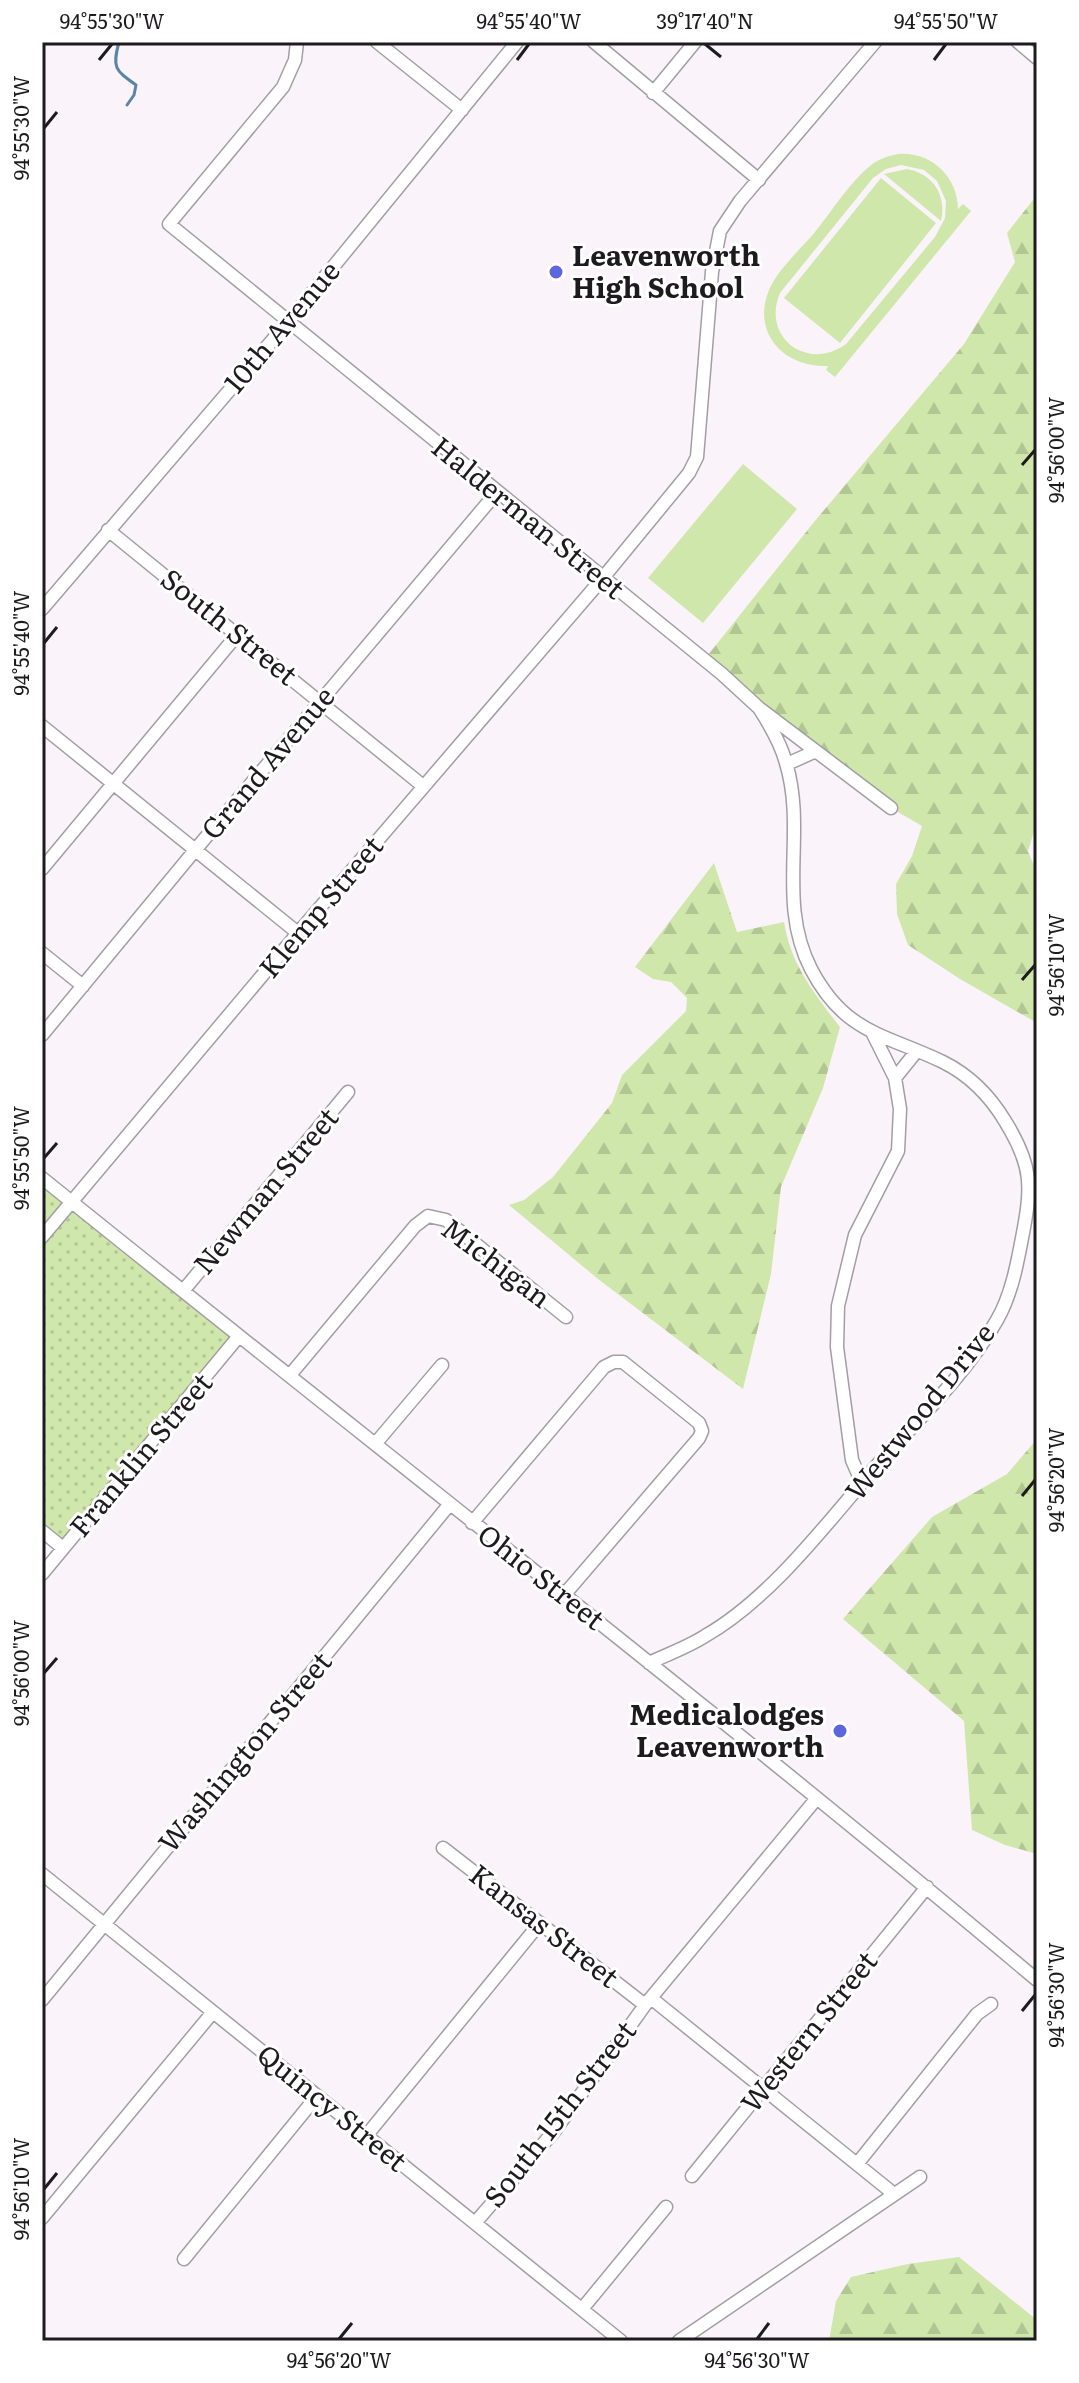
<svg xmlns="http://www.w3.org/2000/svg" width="1079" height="2383" font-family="Literata,serif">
<defs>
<pattern id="green-dots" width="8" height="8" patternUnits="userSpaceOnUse" patternTransform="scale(2)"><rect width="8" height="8" fill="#d0e7ac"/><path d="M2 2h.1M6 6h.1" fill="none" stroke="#b2c694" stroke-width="1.8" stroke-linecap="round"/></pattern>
<pattern id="forest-firs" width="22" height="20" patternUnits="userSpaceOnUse" patternTransform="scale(2)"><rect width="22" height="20" fill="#d0e7ac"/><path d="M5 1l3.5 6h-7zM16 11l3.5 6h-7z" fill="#b2c694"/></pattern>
</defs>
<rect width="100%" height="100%" fill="#faf3fa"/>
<path fill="url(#green-dots)" d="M 42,1178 L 239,1336 L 63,1548 L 42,1531 Z"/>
<path fill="url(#forest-firs)" d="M 1037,195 L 1037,822 L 1028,851 L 1037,873 L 1037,1023 L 960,979 L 908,945 L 897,914 L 896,884 L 912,856 L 922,826 L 891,808 L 704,660 L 814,522 L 964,344 L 1015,262 L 1007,233 Z
M 714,863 L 737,932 L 784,922 C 791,965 814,993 840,1027 L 823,1088 L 781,1187 L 771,1274 L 743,1389 L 598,1279 L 509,1205 L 524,1200 L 553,1177 L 612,1103 L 622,1075 L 686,1011 L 687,998 L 671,982 L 653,979 L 635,967 Z
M 1037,1439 L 1037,1854 L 1005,1845 L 972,1830 L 964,1721 L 843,1619 L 932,1517 L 1007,1474 Z
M 959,2257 L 1037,2320 L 1037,2341 L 829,2341 L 836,2301 L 851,2277 L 908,2264 Z"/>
<path fill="#d0e7ac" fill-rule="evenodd" d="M 898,154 C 931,151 958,177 958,209 L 963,204 L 971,211 L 835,377 L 826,370 L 828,366 C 785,368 751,334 769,290 C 778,269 800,250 815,232 C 832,211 849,183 870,166 C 878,159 888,156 898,154 ZM 901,165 L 924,170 L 937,181 L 946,201 L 945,218 L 935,237 L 846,344 C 808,372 761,338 780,293 L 873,178 L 886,169 Z
M 907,169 C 933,174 947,195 941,221 L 884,174 Z
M 881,178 L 936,223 L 840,343 L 784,298 Z
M 743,464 L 797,509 L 703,623 L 648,578 Z"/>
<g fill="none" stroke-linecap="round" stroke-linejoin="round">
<path stroke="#5a86a6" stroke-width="3" d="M 119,42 C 112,68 115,70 136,85 L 134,95 L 127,105"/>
<g stroke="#a39da4" stroke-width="15">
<path id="minor" d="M 297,42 L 295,60 L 283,87 L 169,224 L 722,674 L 759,708 L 891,808
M 377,42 L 462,110
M 594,42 L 759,180
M 1018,42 L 1037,58
M 653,93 L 695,42
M 108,530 L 423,786
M 42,609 L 288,322 L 517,42
M 42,726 L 298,933
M 787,764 L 816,751
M 42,869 L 237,635
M 42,953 L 83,986
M 42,1035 L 196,849 L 497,492
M 895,1078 L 916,1052
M 42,1178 C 373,1445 711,1706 1037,1980
M 42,1237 L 298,933 L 602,579 L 689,473 L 697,457 L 712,272 L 720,231 L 740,201 L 875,42
M 183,1291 L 348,1092
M 290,1375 L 415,1226 L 428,1216 L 446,1220 L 566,1317
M 375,1444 L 442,1365
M 862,1483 L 852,1460 L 837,1347 L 838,1306 L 855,1235 L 898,1151 L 900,1109 L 895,1078 L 873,1034
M 472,1523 L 604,1367 L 614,1362 L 623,1362 L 699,1423 L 702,1431 L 699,1438 L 564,1595
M 42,1531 L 63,1548
M 42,1574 L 239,1336
M 649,1663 C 668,1654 688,1647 705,1636 C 772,1598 829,1520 879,1463 C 920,1417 967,1373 997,1320 C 1011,1296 1017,1265 1022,1238 C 1032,1187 1033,1166 1005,1121 C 990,1096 969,1075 943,1062 C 885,1034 845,1034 811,969 C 776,901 807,832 786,763 C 781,744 770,725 759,708
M 443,1848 L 645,2005
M 42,1874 L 621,2341
M 651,1998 L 894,2194
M 42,2000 L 449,1505
M 366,2136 L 540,1923
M 857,2164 L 977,2014 L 991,2004
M 692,2176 L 927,1887
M 42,2218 L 213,2012
M 475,2223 L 556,2129 L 645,2005 L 817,1798
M 184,2259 L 317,2096
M 582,2309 L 666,2207
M 679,2341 L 920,2177"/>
</g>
<use href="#minor" stroke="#fff" stroke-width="12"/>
</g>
<path fill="none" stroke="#1e1b1e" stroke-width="3" d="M 705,44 L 721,57M 99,60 L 112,44M 517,60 L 529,44M 934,60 L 946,44M 44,128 L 57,112M 1022,465 L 1035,450M 44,643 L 57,627M 1022,980 L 1035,965M 44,1158 L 57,1143M 1022,1496 L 1035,1480M 44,1673 L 57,1658M 1022,2011 L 1035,1995M 44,2189 L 57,2173M 339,2339 L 352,2323M 757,2339 L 769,2323"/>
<g fill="#5e66de" stroke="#fff" stroke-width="3">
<circle cx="556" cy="272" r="8"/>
<circle cx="840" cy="1731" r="8"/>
</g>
<g text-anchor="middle" stroke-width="6" stroke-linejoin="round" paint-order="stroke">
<g font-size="28" font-weight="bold" fill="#1e1b1e" stroke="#fff" text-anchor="start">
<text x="572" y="266">Leavenworth<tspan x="572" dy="32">High School</tspan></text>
<text x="824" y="1725" text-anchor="end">Medicalodges<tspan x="824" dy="32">Leavenworth</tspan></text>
</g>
<g font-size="28" fill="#1e1b1e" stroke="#fff">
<text transform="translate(282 327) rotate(-50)" y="10">10th Avenue</text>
<text transform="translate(528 518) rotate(39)" y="10">Halderman Street</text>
<text transform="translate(229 627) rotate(39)" y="10">South Street</text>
<text transform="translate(268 763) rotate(-50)" y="10">Grand Avenue</text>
<text transform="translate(321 907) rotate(-50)" y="10">Klemp Street</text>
<text transform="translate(266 1191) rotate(-50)" y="10">Newman Street</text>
<text transform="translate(496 1263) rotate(37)" y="10">Michigan</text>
<text transform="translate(920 1412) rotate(-51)" y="10">Westwood Drive</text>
<text transform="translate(141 1455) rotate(-50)" y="10">Franklin Street</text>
<text transform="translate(541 1577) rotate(38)" y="10">Ohio Street</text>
<text transform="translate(245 1752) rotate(-50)" y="10">Washington Street</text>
<text transform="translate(544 1926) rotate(38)" y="10">Kansas Street</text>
<text transform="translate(809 2032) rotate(-51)" y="10">Western Street</text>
<text transform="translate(332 2108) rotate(39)" y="10">Quincy Street</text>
<text transform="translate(560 2114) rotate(-52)" y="10">South 15th Street</text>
</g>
</g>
<rect width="1079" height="2383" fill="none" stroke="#ffffff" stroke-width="88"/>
<rect x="44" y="44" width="991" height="2295" fill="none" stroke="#1e1b1e" stroke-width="3"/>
<g font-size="20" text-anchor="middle" fill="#1e1b1e">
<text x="112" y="29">94°55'30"W</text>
<text x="529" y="29">94°55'40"W</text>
<text x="705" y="29">39°17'40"N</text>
<text x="946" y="29">94°55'50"W</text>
<text transform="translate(22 128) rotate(-90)" y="7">94°55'30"W</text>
<text transform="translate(1057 450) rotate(-90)" y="7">94°56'00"W</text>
<text transform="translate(22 643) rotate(-90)" y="7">94°55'40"W</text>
<text transform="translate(1057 965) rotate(-90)" y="7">94°56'10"W</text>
<text transform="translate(22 1158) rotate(-90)" y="7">94°55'50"W</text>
<text transform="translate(1057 1480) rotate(-90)" y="7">94°56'20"W</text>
<text transform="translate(22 1673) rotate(-90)" y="7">94°56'00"W</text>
<text transform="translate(1057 1995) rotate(-90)" y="7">94°56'30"W</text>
<text transform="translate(22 2189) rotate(-90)" y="7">94°56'10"W</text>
<text x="339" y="2368">94°56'20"W</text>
<text x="757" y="2368">94°56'30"W</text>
</g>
</svg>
